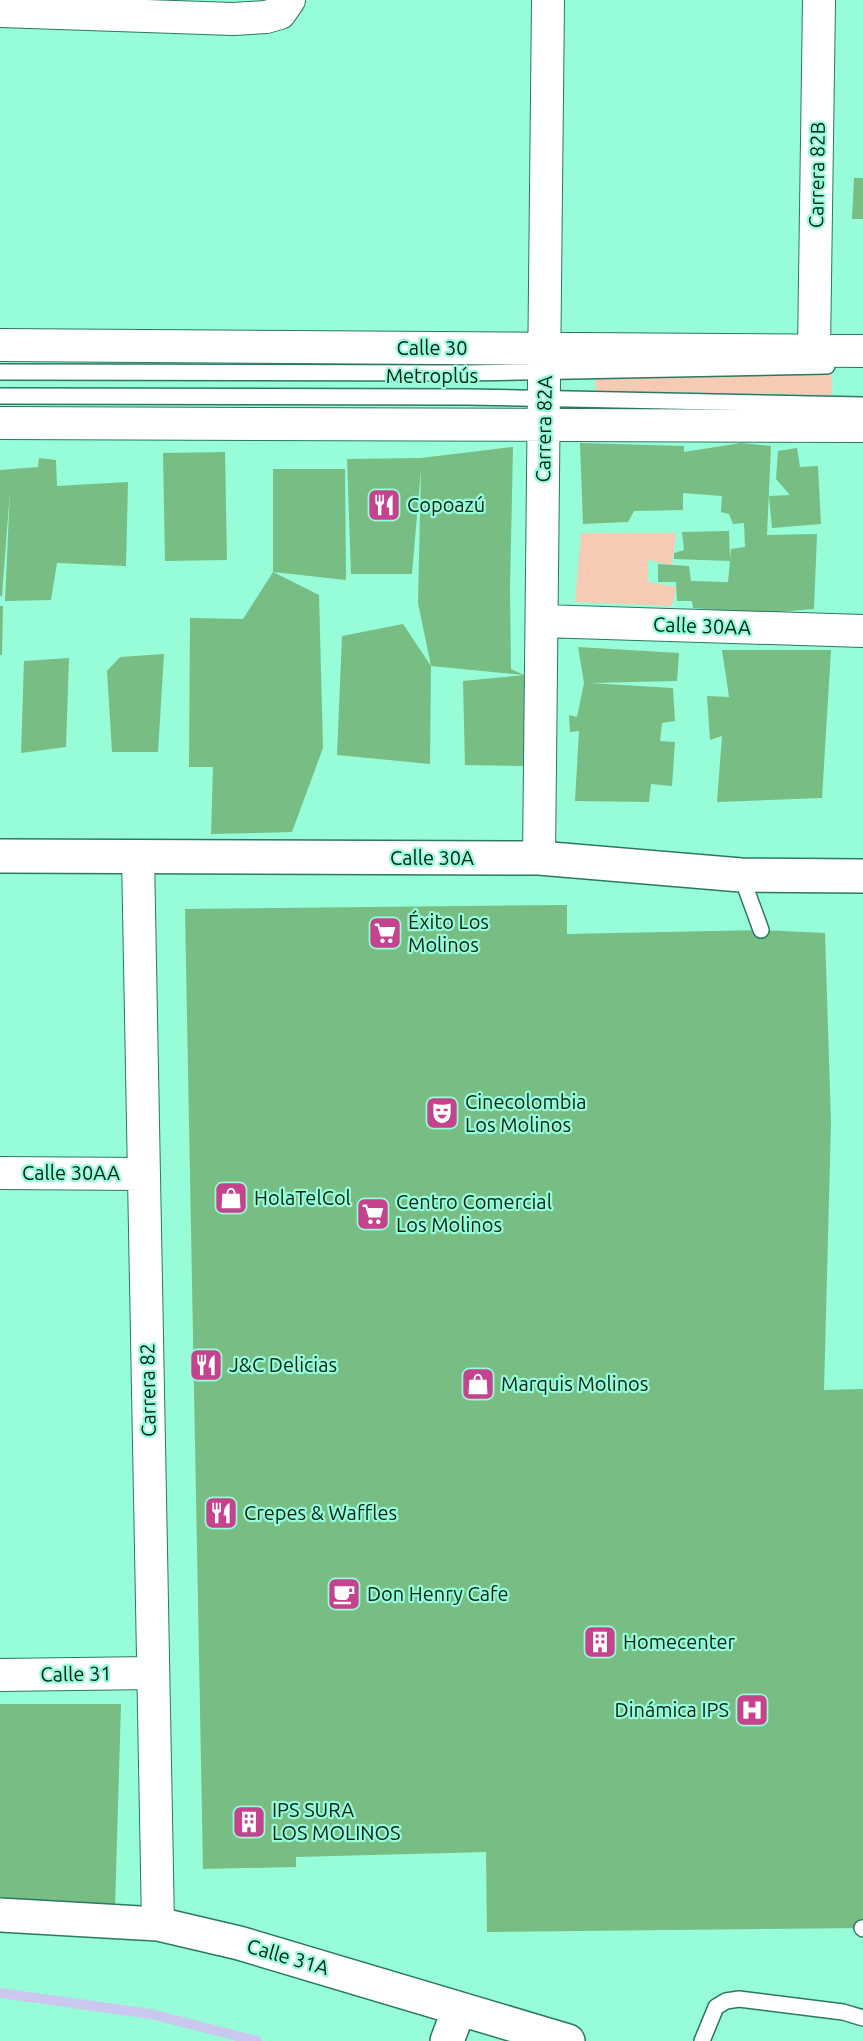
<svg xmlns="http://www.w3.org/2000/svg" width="863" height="2041" font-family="Ubuntu,sans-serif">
<rect width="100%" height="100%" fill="#97fcd8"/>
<path fill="#f6cab3" d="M 832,374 L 832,395 L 596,391 L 595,379 Z
M 581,533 L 676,533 L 672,565 L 648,560 L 648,582 L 676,587 L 672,606 L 575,602 Z"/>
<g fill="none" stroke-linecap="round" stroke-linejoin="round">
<path stroke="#cbc8ef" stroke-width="10" d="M 0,1993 L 151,2014 L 257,2041"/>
</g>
<path fill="#77bd84" d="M 854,178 L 863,178 L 863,219 L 852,219 Z
M 580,443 L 684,446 L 684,452 L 741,443 L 771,446 L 767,535 L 817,534 L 814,609 L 763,613 L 693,608 L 692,601 L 677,601 L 676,582 L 658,582 L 658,564 L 689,566 L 691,581 L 728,582 L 730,561 L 674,559 L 674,553 L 684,550 L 682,532 L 729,531 L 730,559 L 731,549 L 745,547 L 744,523 L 733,524 L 729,514 L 721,512 L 722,496 L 683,493 L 683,510 L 634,511 L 628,522 L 583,524 Z
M 513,447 L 510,589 L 511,669 L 524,675 L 431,666 L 430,764 L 337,755 L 342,636 L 403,624 L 431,666 L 418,603 L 421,469 L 412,574 L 351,574 L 347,459 L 421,458 Z
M 797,448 L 800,467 L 818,466 L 821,524 L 772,528 L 769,496 L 790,495 L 776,479 L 778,451 Z
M 225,452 L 227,560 L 165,561 L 163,453 Z
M 39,458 L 56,460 L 57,486 L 128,482 L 126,566 L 57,563 L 51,600 L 5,601 L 10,490 L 2,596 L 0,596 L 0,470 L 38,467 Z
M 273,469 L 345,469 L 346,580 L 273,572 Z
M 273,572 L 319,595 L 323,748 L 292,832 L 211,834 L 213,767 L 189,767 L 190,618 L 243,619 Z
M 0,606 L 3,606 L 2,655 L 0,655 Z
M 578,647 L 679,653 L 677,681 L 589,683 L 673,688 L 675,721 L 662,723 L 660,741 L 675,742 L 672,786 L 651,784 L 649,802 L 575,801 L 579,731 L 570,732 L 569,715 L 577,717 L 584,683 Z
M 722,650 L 831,650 L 822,798 L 717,802 L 722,736 L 710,740 L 707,696 L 729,697 Z
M 164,654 L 158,752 L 112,752 L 107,671 L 120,657 Z
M 69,658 L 66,747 L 21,753 L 24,661 Z
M 524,675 L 525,766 L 465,765 L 463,681 Z
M 567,905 L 567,934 L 761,930 L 825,933 L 831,1122 L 824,1390 L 863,1389 L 863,1928 L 487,1932 L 486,1852 L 296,1857 L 296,1867 L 203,1869 L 185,909 Z
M 0,1704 L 121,1704 L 115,1908 L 0,1905 Z"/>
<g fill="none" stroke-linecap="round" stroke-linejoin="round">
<g stroke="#2a7961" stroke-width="18">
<path id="lane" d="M 0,372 L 465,373 L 827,366
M 0,396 L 467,397 L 863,405
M 741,875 L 761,930
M 862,1928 L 863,1929
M 702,2041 L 716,2007 L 726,2001 L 739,1999 L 843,2012 L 863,2018"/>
</g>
<g stroke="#2a7961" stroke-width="34">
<path id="street" d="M 0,11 L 233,19 L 266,17 L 280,13 L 289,0
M 0,345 L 863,351
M 814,350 L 819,0
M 0,423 L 863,426
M 542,621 L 863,631
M 138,856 L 158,1924
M 539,858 L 548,0
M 0,1173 L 143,1174
M 0,1675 L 152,1673"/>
</g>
<g stroke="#2a7961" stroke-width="36">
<path id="secondary" d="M 0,856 L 539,858 L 741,875 L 863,876
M 0,1915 L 158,1924 L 239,1943 L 568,2041
M 447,2041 L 459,2009"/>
</g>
<use href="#lane" stroke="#fff" stroke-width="15"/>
<use href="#street" stroke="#fff" stroke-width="32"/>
<use href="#secondary" stroke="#fff" stroke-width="33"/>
</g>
<defs>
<g id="restaurant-square" transform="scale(1.725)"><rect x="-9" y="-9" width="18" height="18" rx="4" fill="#c5438d" stroke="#97fcd8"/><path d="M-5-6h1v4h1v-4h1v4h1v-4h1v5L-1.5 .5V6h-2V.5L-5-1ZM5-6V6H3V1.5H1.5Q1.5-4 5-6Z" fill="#fff"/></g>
<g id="supermarket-square" transform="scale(1.725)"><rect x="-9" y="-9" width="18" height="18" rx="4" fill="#c5438d" stroke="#97fcd8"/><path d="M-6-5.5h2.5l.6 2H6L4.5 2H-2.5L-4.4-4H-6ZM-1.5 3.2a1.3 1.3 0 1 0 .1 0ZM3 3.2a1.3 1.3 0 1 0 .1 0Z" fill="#fff"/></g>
<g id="theatre-square" transform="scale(1.725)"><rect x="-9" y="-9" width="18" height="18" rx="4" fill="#c5438d" stroke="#97fcd8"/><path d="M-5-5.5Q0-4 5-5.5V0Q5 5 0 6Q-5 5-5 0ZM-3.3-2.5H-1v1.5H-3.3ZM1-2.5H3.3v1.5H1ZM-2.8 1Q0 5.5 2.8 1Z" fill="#fff"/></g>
<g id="shop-square" transform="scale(1.725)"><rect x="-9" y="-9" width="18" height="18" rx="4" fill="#c5438d" stroke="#97fcd8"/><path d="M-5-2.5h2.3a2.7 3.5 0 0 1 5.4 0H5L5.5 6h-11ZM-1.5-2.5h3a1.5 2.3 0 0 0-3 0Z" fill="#fff"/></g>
<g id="cafe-square" transform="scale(1.725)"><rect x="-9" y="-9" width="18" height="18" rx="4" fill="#c5438d" stroke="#97fcd8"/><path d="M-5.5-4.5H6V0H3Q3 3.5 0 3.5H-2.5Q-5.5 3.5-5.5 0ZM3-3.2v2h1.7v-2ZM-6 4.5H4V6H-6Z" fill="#fff"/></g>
<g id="building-square" transform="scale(1.725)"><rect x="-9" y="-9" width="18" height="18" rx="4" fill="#c5438d" stroke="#97fcd8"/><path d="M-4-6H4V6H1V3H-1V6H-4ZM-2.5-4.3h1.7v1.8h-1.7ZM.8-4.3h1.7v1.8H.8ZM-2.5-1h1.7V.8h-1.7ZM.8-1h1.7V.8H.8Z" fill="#fff"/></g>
<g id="hospital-square" transform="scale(1.725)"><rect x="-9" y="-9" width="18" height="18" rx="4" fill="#c5438d" stroke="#97fcd8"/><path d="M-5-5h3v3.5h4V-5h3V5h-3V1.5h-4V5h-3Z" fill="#fff"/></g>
</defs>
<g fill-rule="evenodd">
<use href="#restaurant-square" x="384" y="505"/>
<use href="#supermarket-square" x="385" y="933"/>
<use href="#theatre-square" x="442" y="1113"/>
<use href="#shop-square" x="231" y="1198"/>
<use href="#supermarket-square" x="373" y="1214"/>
<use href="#restaurant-square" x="206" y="1365"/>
<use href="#shop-square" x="478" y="1384"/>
<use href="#restaurant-square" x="221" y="1513"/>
<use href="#cafe-square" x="344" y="1594"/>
<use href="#building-square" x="600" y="1642"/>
<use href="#hospital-square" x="752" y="1710"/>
<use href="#building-square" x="249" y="1822"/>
</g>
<g text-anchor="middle" stroke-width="4.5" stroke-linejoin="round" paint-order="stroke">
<g font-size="20" fill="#022319" stroke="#97fcd8">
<text transform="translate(817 175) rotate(-89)" y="7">Carrera 82B</text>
<text x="432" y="355">Calle 30</text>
<text x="432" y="383">Metroplús</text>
<text transform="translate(544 429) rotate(-89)" y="7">Carrera 82A</text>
<text transform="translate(702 626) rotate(2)" y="7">Calle 30AA</text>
<text x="432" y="865">Calle 30A</text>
<text x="71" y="1180">Calle 30AA</text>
<text transform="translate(148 1390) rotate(-91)" y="7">Carrera 82</text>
<text transform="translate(76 1674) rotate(-1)" y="7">Calle 31</text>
<text transform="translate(288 1957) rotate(16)" y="7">Calle 31A</text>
</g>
<g font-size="20" fill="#022319" stroke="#97fcd8" text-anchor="start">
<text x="407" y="512">Copoazú</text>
<text x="408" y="929">Éxito Los<tspan x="408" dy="23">Molinos</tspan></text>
<text x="465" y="1109">Cinecolombia<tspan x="465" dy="23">Los Molinos</tspan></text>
<text x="254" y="1205">HolaTelCol</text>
<text x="396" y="1209">Centro Comercial<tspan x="396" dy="23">Los Molinos</tspan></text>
<text x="229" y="1372">J&amp;C Delicias</text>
<text x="501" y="1391">Marquis Molinos</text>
<text x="244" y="1520">Crepes &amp; Waffles</text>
<text x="367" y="1601">Don Henry Cafe</text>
<text x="623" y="1649">Homecenter</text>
<text x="729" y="1717" text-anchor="end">Dinámica IPS</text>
<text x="272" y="1817">IPS SURA<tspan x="272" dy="23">LOS MOLINOS</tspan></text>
</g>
</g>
</svg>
